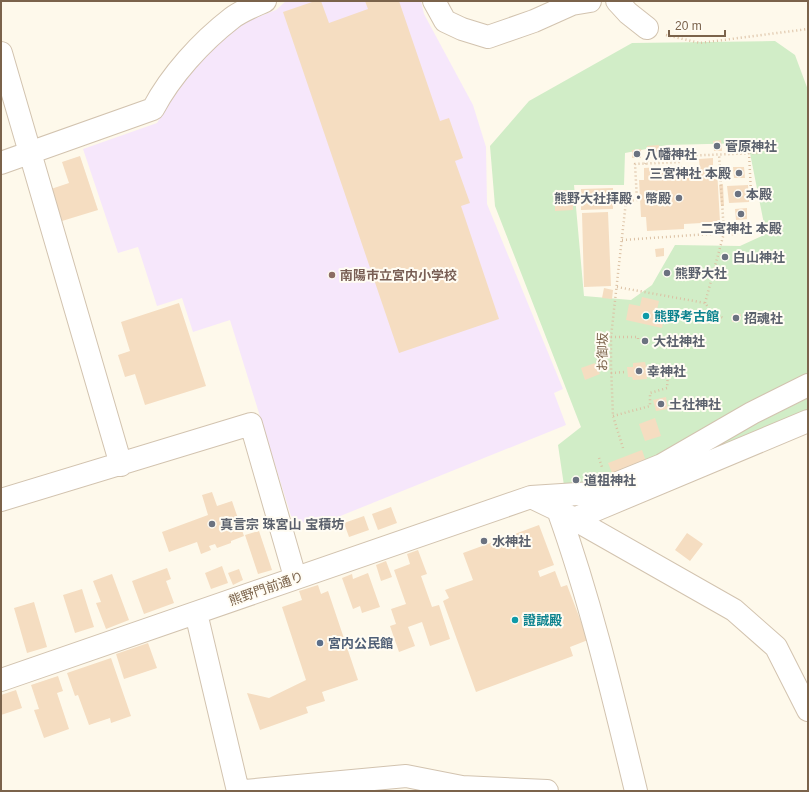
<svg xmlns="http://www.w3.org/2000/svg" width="809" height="792" font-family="Helvetica,'Noto Sans JP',sans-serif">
<rect width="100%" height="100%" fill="#fef9eb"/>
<path fill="#f6e7fb" d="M 286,1 L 421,1 L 424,14 L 473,105 L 486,147 L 487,204 L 563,389 L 554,393 L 566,425 L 313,527 L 291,516 L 230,320 L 193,332 L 182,298 L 157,306 L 138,247 L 118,253 L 83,149 L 157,123 L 179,87 L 227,29 L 276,10 Z"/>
<path fill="#d1edc7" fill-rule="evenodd" d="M 775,41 L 795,55 L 808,90 L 808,412 L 567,506 L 558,445 L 581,427 L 495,206 L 490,146 L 529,101 L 632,43 ZM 748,143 L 766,234 L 740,246 L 675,245 L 652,285 L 631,300 L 584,296 L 574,185 L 624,185 L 625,153 L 667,145 Z"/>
<path fill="#f5ddc1" d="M 315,1 L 321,1 L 329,23 L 368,9 L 365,1 L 399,1 L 440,121 L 449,118 L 463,158 L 455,161 L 470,203 L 461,206 L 499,319 L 399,353 L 283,12 Z
M 721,140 L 722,151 L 714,151 L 713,141 Z
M 659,145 L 660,152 L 647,152 L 647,146 Z
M 641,149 L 641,158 L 632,158 L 632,150 Z
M 80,156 L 98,210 L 62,221 L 51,189 L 69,183 L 62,162 Z
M 713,158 L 713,169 L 717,169 L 720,222 L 684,224 L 684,229 L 647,231 L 646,217 L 641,217 L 639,180 L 644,180 L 644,168 L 682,166 L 682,171 L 700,170 L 699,159 Z
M 733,167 L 744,167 L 745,178 L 734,178 Z
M 723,184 L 724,206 L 721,206 L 719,185 Z
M 748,185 L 749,202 L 729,203 L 727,186 Z
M 613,188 L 613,209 L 581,210 L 581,189 Z
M 555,190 L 573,190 L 573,210 L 555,211 Z
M 747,208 L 747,219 L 736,220 L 735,209 Z
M 608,212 L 611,286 L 584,287 L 582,213 Z
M730 232a4 4 0 1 1 8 0a4 4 0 1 1-8 0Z
M 664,248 L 664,256 L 656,257 L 655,249 Z
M 716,269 L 724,269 L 724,277 L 716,276 Z
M 604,288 L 613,290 L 612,299 L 602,298 Z
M 642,297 L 659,301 L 657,310 L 665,312 L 662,328 L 626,320 L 629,304 L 640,306 Z
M 179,303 L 206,386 L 145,405 L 135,374 L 125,377 L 118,355 L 130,351 L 121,322 Z
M 732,314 L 741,314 L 740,322 L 732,322 Z
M 645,362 L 646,366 L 651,365 L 652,375 L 647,375 L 647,379 L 633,380 L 632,377 L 628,377 L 627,367 L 633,367 L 633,363 Z
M 595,363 L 600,374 L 585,380 L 581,368 Z
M 666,397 L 668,409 L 656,411 L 653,400 Z
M 655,418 L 661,436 L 645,441 L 639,424 Z
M 642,450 L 648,467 L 615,480 L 608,463 Z
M 212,492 L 217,506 L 232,501 L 244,536 L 231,541 L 231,543 L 217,548 L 215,544 L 209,546 L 211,550 L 201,554 L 197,542 L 169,552 L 162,532 L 208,515 L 202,495 Z
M 391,507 L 397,523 L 378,530 L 372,514 Z
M 364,516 L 369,530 L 349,537 L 344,523 Z
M 539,525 L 554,565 L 538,571 L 540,577 L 555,571 L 561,587 L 567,585 L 588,640 L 570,647 L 573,656 L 476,692 L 443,601 L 449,598 L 445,590 L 473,580 L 463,553 Z
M 259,531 L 272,570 L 258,574 L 245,535 Z
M 687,533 L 703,544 L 690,561 L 675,550 Z
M 418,550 L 427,574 L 421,576 L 432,607 L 439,605 L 450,639 L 430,646 L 422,622 L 408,627 L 415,646 L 399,652 L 390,626 L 396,624 L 391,609 L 406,604 L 394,570 L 410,564 L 407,554 Z
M 386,561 L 392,577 L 381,581 L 376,565 Z
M 222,566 L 228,583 L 211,589 L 205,573 Z
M 167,568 L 171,579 L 166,581 L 174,603 L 144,614 L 132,581 Z
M 239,569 L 243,580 L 233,585 L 228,573 Z
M 368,573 L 380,607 L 362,613 L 360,606 L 353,609 L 342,578 L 352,574 L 353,579 Z
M 112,574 L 129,620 L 106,629 L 96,603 L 101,602 L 93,581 Z
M 318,585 L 321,594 L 328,591 L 358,680 L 322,692 L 325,701 L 306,707 L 308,713 L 260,730 L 247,693 L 269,698 L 306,680 L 282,607 L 302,600 L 299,591 Z
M 82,589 L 94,627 L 75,633 L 63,595 Z
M 34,602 L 47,647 L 27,653 L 14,608 Z
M 148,643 L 157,668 L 124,679 L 116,654 Z
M 111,658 L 131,716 L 111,723 L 110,718 L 89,725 L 78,695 L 75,696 L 67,673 Z
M 58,676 L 63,691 L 57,693 L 69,729 L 44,738 L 34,710 L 39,709 L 31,685 Z
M 16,690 L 22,708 L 1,715 L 1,695 Z"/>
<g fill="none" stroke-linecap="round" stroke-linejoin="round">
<g stroke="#d2c3af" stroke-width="24">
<path id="minor" d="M 434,1 L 445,21 L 462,29 L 488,37 L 534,21 L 572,4 L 590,1
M 617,1 L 628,13 L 647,28
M 1,53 L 121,465
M 1,163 L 153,109 C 171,75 201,42 232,18 C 241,11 254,6 265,1
M 533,498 L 558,510 L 734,610 L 776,647 L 808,710
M 1,500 L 251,424 L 295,577
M 558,510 C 591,602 613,696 636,791
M 574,519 L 808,421
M 196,613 L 238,791
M 1,680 L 531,497 L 593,493 L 662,465 L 752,413 L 808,385
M 245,791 L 406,776 L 462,787 L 547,791"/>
</g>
<path stroke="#dbc0a3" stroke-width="2.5" stroke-dasharray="1 3" stroke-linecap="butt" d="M 666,35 L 700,43 L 808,29
M 749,153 L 751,193
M 645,164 L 650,157
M 622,240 L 724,233
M 617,287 L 705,303 L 713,314 L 724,318
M 705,303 L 724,233 L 719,154
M 611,337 L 638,337 L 638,342
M 611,373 L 625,372
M 613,416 L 650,406 L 650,393 L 667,388 L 668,374
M 623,448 L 613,416 L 611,365 L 611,337 L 626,201 L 637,200 L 635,164 L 680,162 L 680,156 L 759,153
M 599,458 L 602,467"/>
<use href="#minor" stroke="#fff" stroke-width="22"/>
</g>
<g fill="#6b7280" stroke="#fffcf3" stroke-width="1.5">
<circle cx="717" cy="146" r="4"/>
<circle cx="637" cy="154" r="4"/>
<circle cx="739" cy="173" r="4"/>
<circle cx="738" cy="194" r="4"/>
<circle cx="679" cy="198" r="4"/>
<circle cx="741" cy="214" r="4"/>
<circle cx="725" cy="257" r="4"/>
<circle cx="667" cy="273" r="4"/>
<circle cx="736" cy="318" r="4"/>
<circle cx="645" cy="341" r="4"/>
<circle cx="639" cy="371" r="4"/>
<circle cx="661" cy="404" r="4"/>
<circle cx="576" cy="480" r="4"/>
<circle cx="212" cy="524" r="4"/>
<circle cx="484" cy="541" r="4"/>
</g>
<circle fill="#8d6e63" stroke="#fffcf3" stroke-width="1.5" cx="332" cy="275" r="4"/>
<g fill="#0f9aa8" stroke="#fffcf3" stroke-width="1.5">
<circle cx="646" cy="316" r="4"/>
<circle cx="515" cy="620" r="4"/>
</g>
<circle fill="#5c6f8a" stroke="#fffcf3" stroke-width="1.5" cx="320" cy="643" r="4"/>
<g text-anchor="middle" stroke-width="4" stroke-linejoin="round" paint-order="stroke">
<g font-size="13" font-weight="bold" fill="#5b616d" stroke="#fffcf3" text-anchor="start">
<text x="725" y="151">菅原神社</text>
<text x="645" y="159">八幡神社</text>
<text x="731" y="178" text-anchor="end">三宮神社 本殿</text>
<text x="746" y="199">本殿</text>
<text x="671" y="203" text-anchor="end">熊野大社拝殿・幣殿</text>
<text x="741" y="233" text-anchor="middle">二宮神社 本殿</text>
<text x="733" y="262">白山神社</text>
<text x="675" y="278">熊野大社</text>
<text x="744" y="323">招魂社</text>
<text x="653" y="346">大社神社</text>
<text x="647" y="376">幸神社</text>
<text x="669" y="409">土社神社</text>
<text x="584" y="485">道祖神社</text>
<text x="220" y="529">真言宗 珠宮山 宝積坊</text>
<text x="492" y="546">水神社</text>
</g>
<g font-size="13" font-weight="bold" fill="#785e54" stroke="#fffcf3" text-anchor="start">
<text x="340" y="280">南陽市立宮内小学校</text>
</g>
<g font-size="13" font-weight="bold" fill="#0d838f" stroke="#fffcf3" text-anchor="start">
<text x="654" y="321">熊野考古館</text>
<text x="523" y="625">證誠殿</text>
</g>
<g font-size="13" fill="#7b634b" stroke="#fffcf3">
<text transform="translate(602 352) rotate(-89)" y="5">お御坂</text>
<text transform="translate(266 588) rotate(-19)" y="5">熊野門前通り</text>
</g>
<g font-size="13" font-weight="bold" fill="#4e5e75" stroke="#fffcf3" text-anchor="start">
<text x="328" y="648">宮内公民館</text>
</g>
</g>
<rect width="809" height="792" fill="none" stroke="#7b634b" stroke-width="4"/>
<path d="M669 30v6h56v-6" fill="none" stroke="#7b634b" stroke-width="2"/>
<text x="675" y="30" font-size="12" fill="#7b634b" stroke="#fffcf3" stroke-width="3" paint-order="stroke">20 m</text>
</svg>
